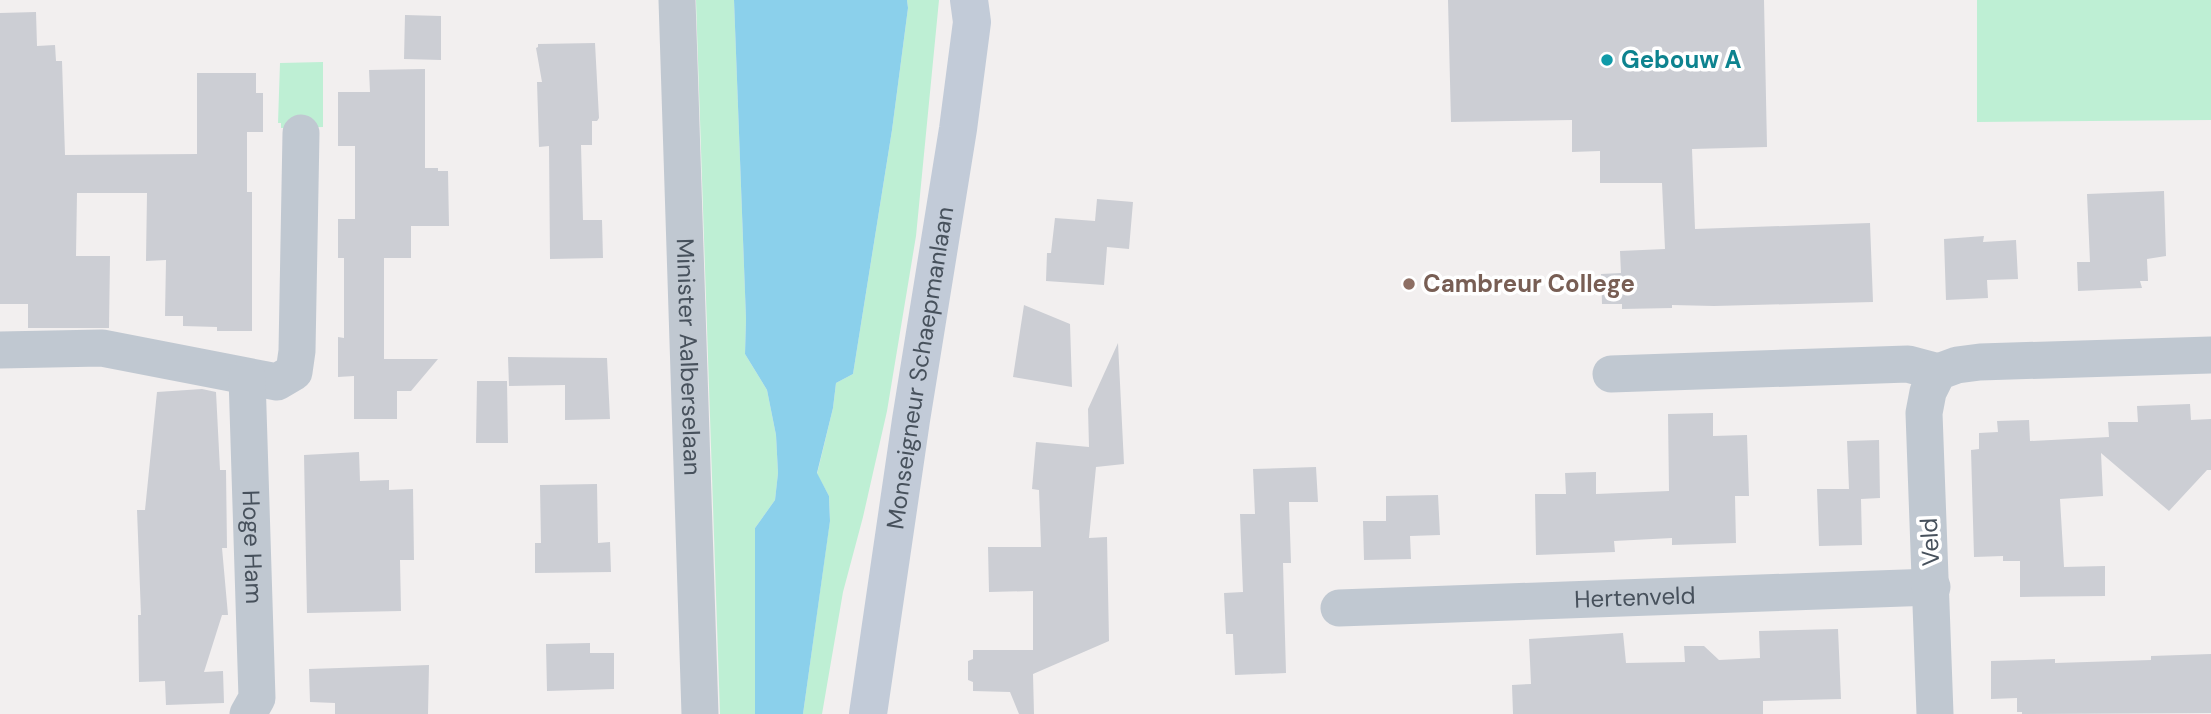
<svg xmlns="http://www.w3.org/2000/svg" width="2211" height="714" font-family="'DM Sans',sans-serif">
<rect width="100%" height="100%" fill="#f2efef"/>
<path fill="#beefd4" d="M 696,0 L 734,0 L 746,319 L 745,354 L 767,390 L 776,435 L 778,473 L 775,500 L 755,528 L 755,714 L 720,714 Z
M 907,0 L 939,0 L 916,236 L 887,411 L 863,517 L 843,592 L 822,714 L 803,714 L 830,520 L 829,496 L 817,474 L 833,408 L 836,383 L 853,374 L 892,130 L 908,8 Z
M 1977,0 L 2211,0 L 2211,120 L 1977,122 Z
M 323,62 L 323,127 L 281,128 L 281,123 L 278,123 L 280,63 Z"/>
<path fill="#8bd0eb" d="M 734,0 L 907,0 L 908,8 L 892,130 L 853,374 L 836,383 L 833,408 L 817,473 L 829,496 L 830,521 L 803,714 L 755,714 L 755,528 L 775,500 L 778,473 L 776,435 L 767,390 L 745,354 L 746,319 Z"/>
<path fill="#ccced4" d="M 1448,0 L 1764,0 L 1767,147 L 1692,149 L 1695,229 L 1870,223 L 1873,302 L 1714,306 L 1672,305 L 1672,308 L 1622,309 L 1622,304 L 1602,304 L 1601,274 L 1621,273 L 1620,251 L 1665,249 L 1662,183 L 1600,183 L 1600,151 L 1572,152 L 1572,120 L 1451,122 Z
M 36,12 L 37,46 L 55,45 L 56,61 L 62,61 L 65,155 L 197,154 L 197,73 L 256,73 L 256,93 L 263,93 L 263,132 L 247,132 L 247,192 L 252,192 L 252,331 L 217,331 L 217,327 L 183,326 L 183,316 L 165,316 L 166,260 L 146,261 L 147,193 L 77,193 L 76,256 L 110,256 L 109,328 L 28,328 L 28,304 L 0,304 L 0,13 Z
M 405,15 L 441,16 L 441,60 L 404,59 Z
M 595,43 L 599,118 L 597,121 L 592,121 L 592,145 L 581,145 L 583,220 L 602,220 L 603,258 L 550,259 L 549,146 L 539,147 L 537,82 L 542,82 L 536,48 L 538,47 L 538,44 Z
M 425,69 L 425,168 L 438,168 L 438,171 L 448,171 L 449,226 L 411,226 L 411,258 L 384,258 L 384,359 L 438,359 L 411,391 L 397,391 L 397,419 L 354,419 L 354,376 L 338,377 L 338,337 L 344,338 L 344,258 L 338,258 L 338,219 L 355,219 L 355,146 L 338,146 L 338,92 L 370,92 L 369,70 Z
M 2164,191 L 2166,256 L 2147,259 L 2148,281 L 2140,281 L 2142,288 L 2078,291 L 2077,262 L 2090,262 L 2087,194 Z
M 1097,199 L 1133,202 L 1129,249 L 1107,247 L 1104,285 L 1046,281 L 1047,253 L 1051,253 L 1055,218 L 1095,221 Z
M 1984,236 L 1983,242 L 2016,240 L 2018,279 L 1987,280 L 1988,298 L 1946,300 L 1944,239 Z
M 1024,305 L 1070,324 L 1072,387 L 1013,377 Z
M 1118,343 L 1124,464 L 1096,467 L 1089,538 L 1107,537 L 1109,641 L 1033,674 L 1034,714 L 1019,714 L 1010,692 L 973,691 L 973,682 L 968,680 L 968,661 L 973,659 L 973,650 L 1033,650 L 1033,591 L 989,592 L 988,547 L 1041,547 L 1039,490 L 1032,489 L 1036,442 L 1089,447 L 1088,409 Z
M 508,357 L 607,358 L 610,419 L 565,420 L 565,385 L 509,386 Z
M 477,381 L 507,381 L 508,443 L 476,443 Z
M 202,389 L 216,392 L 220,470 L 226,470 L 227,548 L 222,548 L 228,615 L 222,615 L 204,672 L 223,671 L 224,703 L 166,705 L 165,681 L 139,682 L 138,615 L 141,615 L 137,510 L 145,510 L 157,392 Z
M 2190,404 L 2191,420 L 2211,419 L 2211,470 L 2207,470 L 2169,511 L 2101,453 L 2103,496 L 2060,499 L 2064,567 L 2105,566 L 2105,596 L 2020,597 L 2020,561 L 2003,561 L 2003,556 L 1974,557 L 1971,450 L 1979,449 L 1979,433 L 1998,432 L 1997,421 L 2029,420 L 2030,441 L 2109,437 L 2108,422 L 2138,422 L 2137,406 Z
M 1713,413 L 1713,436 L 1747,435 L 1749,496 L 1735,496 L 1736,543 L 1672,545 L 1672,538 L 1614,541 L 1615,552 L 1536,555 L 1535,494 L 1566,494 L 1565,473 L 1596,472 L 1596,494 L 1669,491 L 1668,414 Z
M 1879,440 L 1880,498 L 1861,499 L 1862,545 L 1819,546 L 1817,489 L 1849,489 L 1847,441 Z
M 359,452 L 360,481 L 389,480 L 389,490 L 413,489 L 414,560 L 400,560 L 401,611 L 307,613 L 304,455 Z
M 1316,467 L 1318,502 L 1289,502 L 1291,563 L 1283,563 L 1286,673 L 1235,675 L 1233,634 L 1226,634 L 1224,593 L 1243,592 L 1240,514 L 1255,514 L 1253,469 Z
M 597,484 L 598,543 L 610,542 L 611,572 L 535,573 L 535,543 L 541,543 L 540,485 Z
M 1438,495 L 1440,535 L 1410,536 L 1411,559 L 1364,560 L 1363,521 L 1386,521 L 1386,496 Z
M 1838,629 L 1841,699 L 1763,701 L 1763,714 L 1513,714 L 1512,685 L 1531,684 L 1529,639 L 1623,633 L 1626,663 L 1685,662 L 1684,646 L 1704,646 L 1719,660 L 1760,658 L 1759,631 Z
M 590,643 L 590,653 L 614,653 L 614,689 L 547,691 L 546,644 Z
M 2211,654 L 2211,713 L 2022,714 L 2022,712 L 2017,712 L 2017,698 L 1991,699 L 1991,661 L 2055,659 L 2055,663 L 2151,660 L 2151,656 Z
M 429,665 L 428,714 L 335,714 L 335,703 L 310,702 L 309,669 Z"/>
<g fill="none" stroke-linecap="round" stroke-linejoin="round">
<g stroke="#c0c8d1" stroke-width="37">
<path id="s1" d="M 677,0 L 700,714"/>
<path d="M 0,350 L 102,348 L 277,382 L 294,372 L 297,351 L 301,133"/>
<path d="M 1611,374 L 1908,364 L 1938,372"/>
<path id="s2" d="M 247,377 L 257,698 L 248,714"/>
<path id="s3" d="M 1339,608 L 1932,587"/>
<path d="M 1935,714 L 1924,413 L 1928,392 L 1938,372 L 1957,365 L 1980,362 L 2211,355"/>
</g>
<path stroke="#c2cbd8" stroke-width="38" id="s4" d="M 868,714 L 911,420 L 958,129 L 972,22 L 969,0"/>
</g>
<circle fill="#0f9aa8" stroke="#fff" stroke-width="2.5" cx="1607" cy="60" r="7"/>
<circle fill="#8d6e63" stroke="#fff" stroke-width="2.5" cx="1409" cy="284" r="7"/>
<g text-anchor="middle" stroke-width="7" stroke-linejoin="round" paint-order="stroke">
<g font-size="24" font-weight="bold" fill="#0d838f" stroke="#fff" text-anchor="start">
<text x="1621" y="68">Gebouw A</text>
</g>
<g font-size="24" font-weight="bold" fill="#785e54" stroke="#fff" text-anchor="start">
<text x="1423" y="292">Cambreur College</text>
</g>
<g font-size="24" fill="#47515c" stroke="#fff">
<text dy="8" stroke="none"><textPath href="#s1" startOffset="357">Minister Aalberselaan</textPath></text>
<text dy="8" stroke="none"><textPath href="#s4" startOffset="350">Monseigneur Schaepmanlaan</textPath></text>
<text transform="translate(1930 542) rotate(-93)" y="8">Veld</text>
<text dy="8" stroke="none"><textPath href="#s2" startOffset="170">Hoge Ham</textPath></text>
<text dy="8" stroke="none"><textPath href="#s3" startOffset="296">Hertenveld</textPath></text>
</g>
</g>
</svg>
